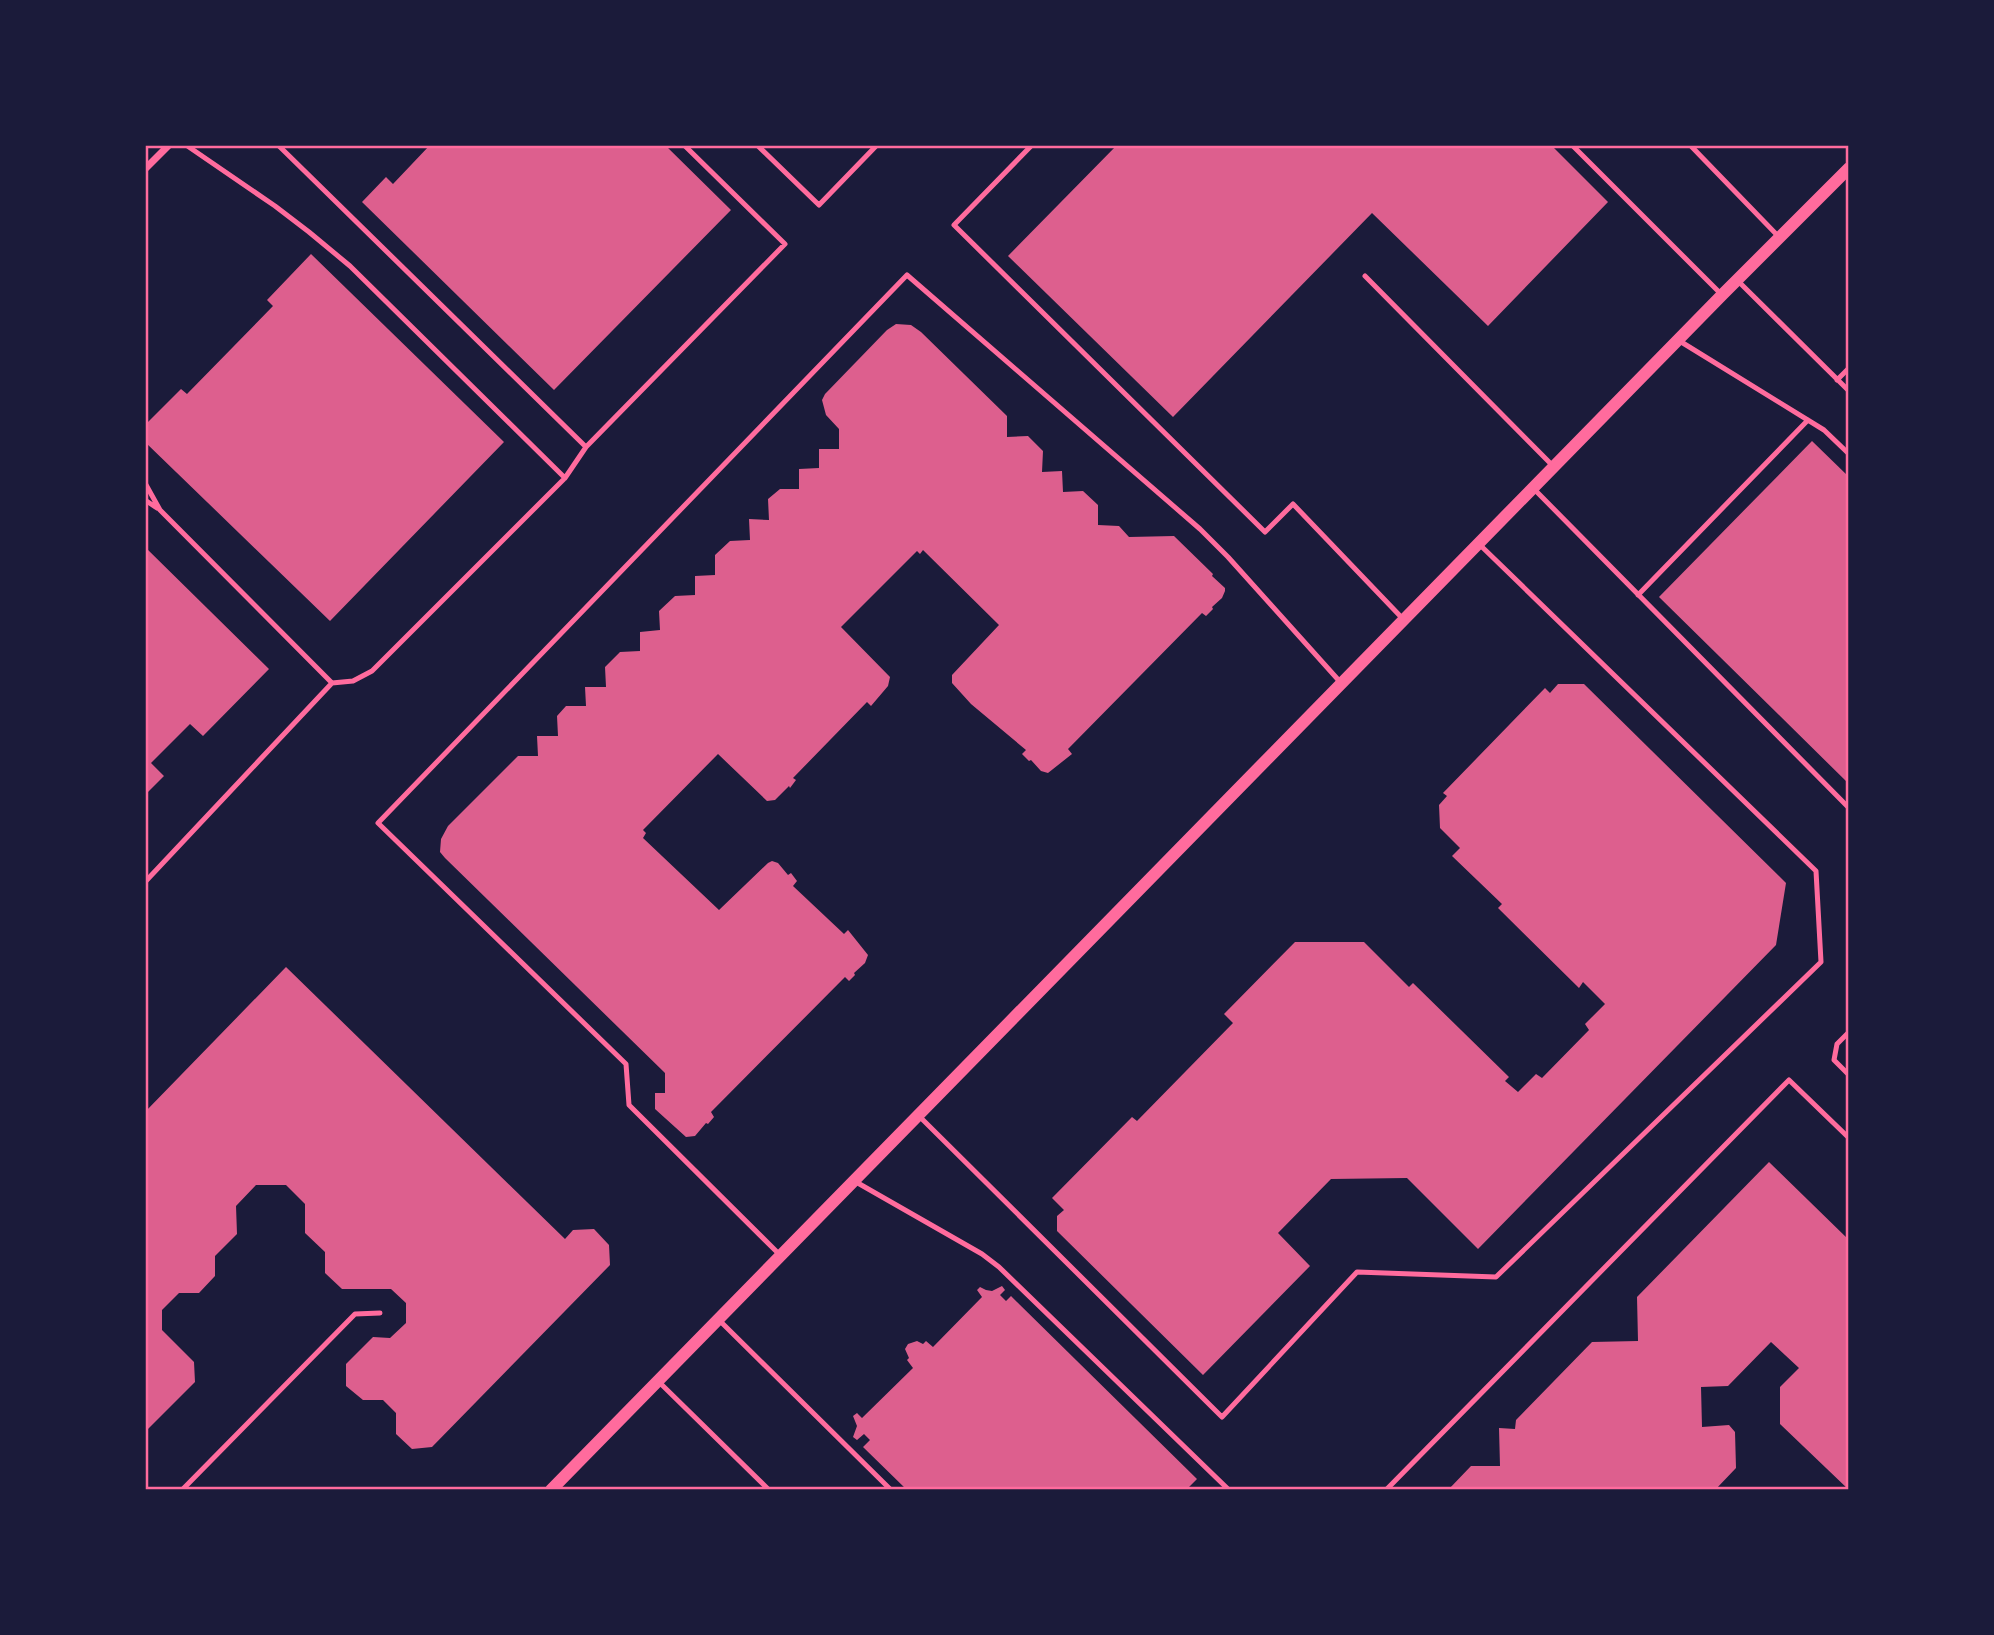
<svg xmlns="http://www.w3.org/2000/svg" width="1994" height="1635" font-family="Cabin,sans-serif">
<rect width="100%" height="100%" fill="#1b1b3a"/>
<path fill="#dd5f8e" d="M 430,145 L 665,145 L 731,210 L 554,390 L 362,202 L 386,177 L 393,184 Z
M 1117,145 L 1551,145 L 1608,202 L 1488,326 L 1372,213 L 1173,417 L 1008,256 Z
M 311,254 L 504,442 L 330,621 L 145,442 L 145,425 L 181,389 L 187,394 L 273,306 L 267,300 Z
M 896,324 L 911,325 L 921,332 L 1007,416 L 1007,437 L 1028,436 L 1043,451 L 1042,472 L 1062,471 L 1063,492 L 1083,491 L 1098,505 L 1098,525 L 1119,526 L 1129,537 L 1174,536 L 1213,574 L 1212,576 L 1225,588 L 1225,591 L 1222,598 L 1212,607 L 1213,609 L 1206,616 L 1202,613 L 1068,749 L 1072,754 L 1048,773 L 1041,771 L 1031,760 L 1029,761 L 1022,754 L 1026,750 L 971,704 L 952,683 L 952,675 L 999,625 L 923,550 L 920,554 L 917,551 L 841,627 L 890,677 L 888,686 L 871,706 L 867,702 L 793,778 L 796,780 L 790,788 L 789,786 L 775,800 L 767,801 L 718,754 L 643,830 L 646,833 L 643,838 L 719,910 L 768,863 L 772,861 L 778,863 L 788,875 L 791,873 L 797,881 L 793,886 L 844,934 L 848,930 L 868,955 L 865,963 L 854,973 L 855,975 L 849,981 L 845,977 L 711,1112 L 714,1117 L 708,1124 L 706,1123 L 695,1136 L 686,1137 L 655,1109 L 655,1093 L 665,1093 L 665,1073 L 445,858 L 440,852 L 441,839 L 448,826 L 518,756 L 538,756 L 537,736 L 558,736 L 557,716 L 566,706 L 586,706 L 585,687 L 606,687 L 605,667 L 620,652 L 640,651 L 640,632 L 660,630 L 659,611 L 675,596 L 695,595 L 695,576 L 715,575 L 715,555 L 730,541 L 750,540 L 749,519 L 769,520 L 768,499 L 780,489 L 799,489 L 799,469 L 819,468 L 819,449 L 839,449 L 839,429 L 826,415 L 822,400 L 825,394 L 887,330 Z
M 1812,441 L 1849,477 L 1849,784 L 1659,597 Z
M 145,547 L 269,669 L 203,736 L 190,724 L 151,763 L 164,776 L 145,795 Z
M 1558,684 L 1584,684 L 1786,883 L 1776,945 L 1478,1249 L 1407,1178 L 1331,1179 L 1278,1233 L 1310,1266 L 1203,1375 L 1057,1231 L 1057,1216 L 1064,1210 L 1052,1198 L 1132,1117 L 1137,1121 L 1233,1023 L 1224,1014 L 1295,942 L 1364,942 L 1409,987 L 1413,983 L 1509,1077 L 1505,1081 L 1518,1092 L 1536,1074 L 1542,1078 L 1589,1030 L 1585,1024 L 1605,1004 L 1583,982 L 1579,988 L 1498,908 L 1502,904 L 1452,856 L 1460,848 L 1440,828 L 1439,805 L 1447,796 L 1443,793 L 1545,688 L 1550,693 Z
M 286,967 L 565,1239 L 573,1230 L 594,1229 L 609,1245 L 610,1265 L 432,1447 L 412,1449 L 396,1434 L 396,1413 L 383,1400 L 363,1400 L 346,1386 L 346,1364 L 373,1337 L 390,1338 L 406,1323 L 406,1303 L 391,1289 L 342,1289 L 325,1273 L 325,1252 L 305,1233 L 305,1204 L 286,1185 L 256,1185 L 236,1206 L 237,1234 L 215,1256 L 215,1276 L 199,1293 L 179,1293 L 162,1310 L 162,1330 L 194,1362 L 195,1382 L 145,1432 L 145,1112 Z
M 1769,1162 L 1849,1240 L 1849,1490 L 1780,1424 L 1780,1387 L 1799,1368 L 1771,1342 L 1728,1386 L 1701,1387 L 1702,1427 L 1729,1425 L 1735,1432 L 1736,1468 L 1715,1490 L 1448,1490 L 1471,1466 L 1500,1466 L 1499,1428 L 1515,1429 L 1516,1420 L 1592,1342 L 1638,1341 L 1637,1297 Z
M 1002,1286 L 1005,1290 L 1000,1295 L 1006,1301 L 1011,1296 L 1197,1479 L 1186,1490 L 907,1490 L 863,1447 L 870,1440 L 864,1434 L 857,1440 L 853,1437 L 857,1426 L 853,1416 L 857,1413 L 862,1418 L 913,1368 L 907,1360 L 909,1358 L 905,1349 L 908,1344 L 917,1341 L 923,1344 L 926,1341 L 933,1347 L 982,1297 L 977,1290 L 980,1287 L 986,1290 L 992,1291 Z"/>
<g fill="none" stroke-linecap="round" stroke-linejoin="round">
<path stroke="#ff6b9d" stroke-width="5" d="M 278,145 L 586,447 L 785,244 L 684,145
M 757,145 L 819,205 L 877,145
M 1032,145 L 954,225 L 1265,532 L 1293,504 L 1404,620
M 1572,145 L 1722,295
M 1690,145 L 1780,238
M 1365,276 L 1554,467
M 1737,280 L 1849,391
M 1678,340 L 1824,430 L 1849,454
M 1837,380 L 1849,368
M 565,478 L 586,447
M 145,483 L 160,510 L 332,683 L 353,681 L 372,671 L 565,478 L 350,266 L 309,232 L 275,206 L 186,145
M 1534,489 L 1849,808
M 145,500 L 157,508
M 1638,595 L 1808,420
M 145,882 L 332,683
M 1849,1032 L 1837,1044 L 1834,1060 L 1849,1075
M 918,1115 L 1222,1417 L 1357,1272 L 1496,1277 L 1821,962 L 1816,871 L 1479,544
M 856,1182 L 982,1254 L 999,1267 L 1229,1490
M 780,1255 L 629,1105 L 626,1064 L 378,823 L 907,275 L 1200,529 L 1228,557 L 1342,684
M 720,1321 L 891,1490
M 659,1382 L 769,1490
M 182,1490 L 355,1314 L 380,1313
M 1386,1490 L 1789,1080 L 1849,1138"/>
<path stroke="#ff6b9d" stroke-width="7" d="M 145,169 L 169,145"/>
<path stroke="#ff6b9d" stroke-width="12" d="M 551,1490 L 1722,295 L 1849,168"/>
</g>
<rect width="1994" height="1635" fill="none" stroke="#1b1b3a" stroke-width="294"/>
<rect x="147" y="147" width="1700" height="1341" fill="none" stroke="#ff6b9d" stroke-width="2.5"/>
</svg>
